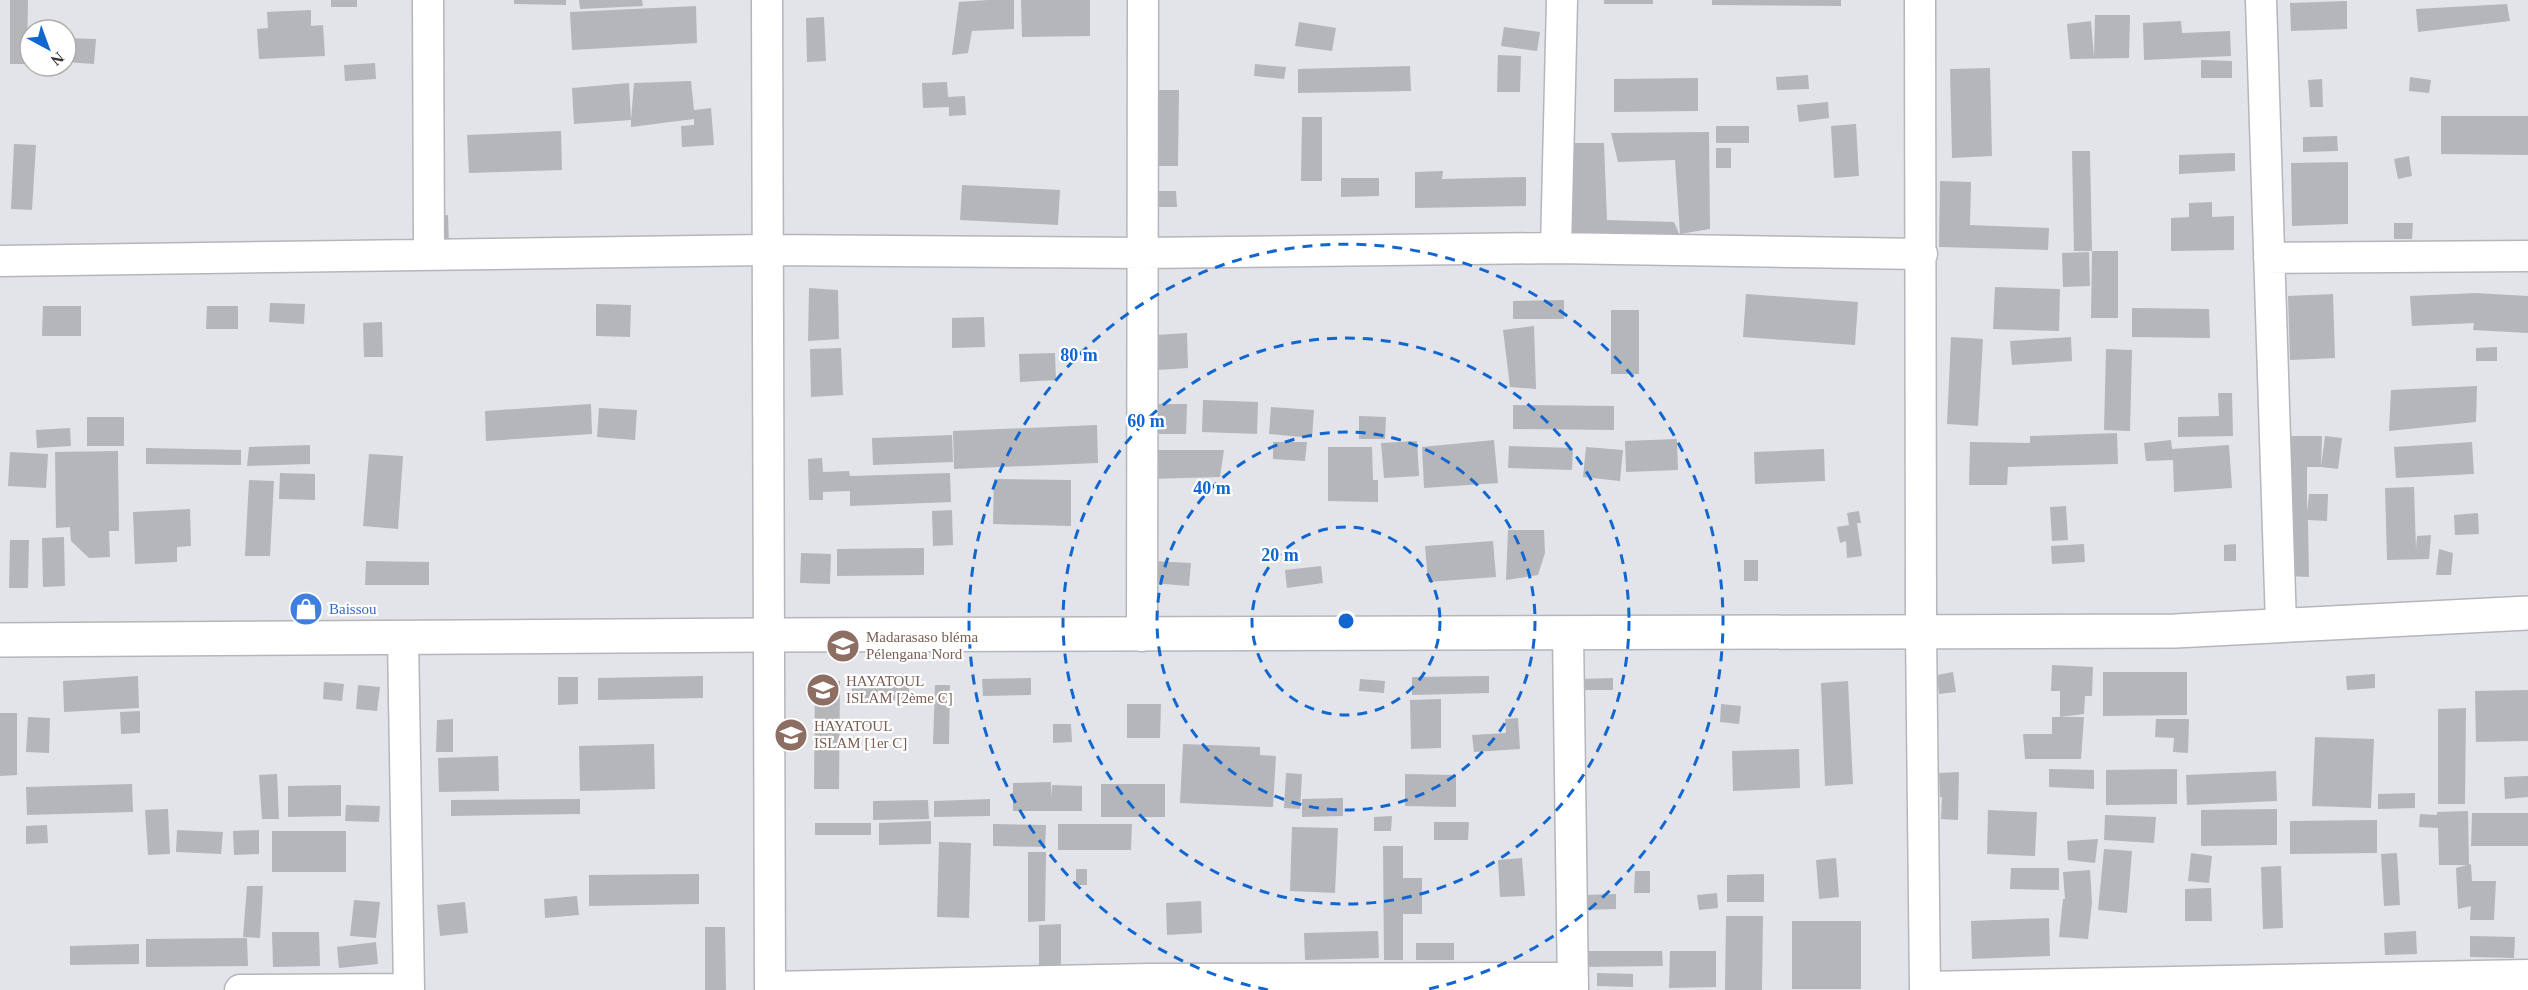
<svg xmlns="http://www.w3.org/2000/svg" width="2528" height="990" font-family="'Times New Roman',serif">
<rect width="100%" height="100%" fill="#e3e4e9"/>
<path fill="#b4b6ba" d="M 10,0 L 28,0 L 27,64 L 10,64 Z
M 331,0 L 357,0 L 357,7 L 331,7 Z
M 514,0 L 566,0 L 566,5 L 514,4 Z
M 579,0 L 642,0 L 643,6 L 580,9 Z
M 988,0 L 1014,0 L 1014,29 L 972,31 L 968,53 L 952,55 L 959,2 Z
M 1021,0 L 1090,0 L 1090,36 L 1022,37 Z
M 1604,0 L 1653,0 L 1653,4 L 1604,4 Z
M 1712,0 L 1841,0 L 1841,6 L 1712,5 Z
M 2347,1 L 2347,29 L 2291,31 L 2290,3 Z
M 2507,4 L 2510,21 L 2418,32 L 2416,9 Z
M 696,6 L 697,43 L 572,50 L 570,12 Z
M 311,10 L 311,26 L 323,25 L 325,56 L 259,59 L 257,29 L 268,28 L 267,12 Z
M 2095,15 L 2130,15 L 2129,58 L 2070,59 L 2067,24 L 2091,21 L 2094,57 Z
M 824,17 L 826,61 L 807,62 L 806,18 Z
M 2181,21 L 2182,33 L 2230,31 L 2231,56 L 2144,60 L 2143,23 Z
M 1299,22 L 1336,28 L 1332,51 L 1295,46 Z
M 1504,27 L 1540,32 L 1537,51 L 1501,46 Z
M 66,38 L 96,39 L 94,64 L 66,62 Z
M 1498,55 L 1521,56 L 1520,92 L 1497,92 Z
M 2201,60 L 2232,61 L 2232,78 L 2201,78 Z
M 375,63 L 376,79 L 345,81 L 344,65 Z
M 1255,64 L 1286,67 L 1284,79 L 1254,76 Z
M 1410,66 L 1411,91 L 1298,93 L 1298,69 Z
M 1990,68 L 1992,156 L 1952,158 L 1950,69 Z
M 1808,75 L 1809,89 L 1777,90 L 1776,77 Z
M 2410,77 L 2431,80 L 2429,93 L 2409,91 Z
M 1698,78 L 1698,111 L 1614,112 L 1614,79 Z
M 2322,79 L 2323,107 L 2310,107 L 2308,80 Z
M 691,81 L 694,110 L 711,108 L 714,145 L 682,147 L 681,126 L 694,125 L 694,119 L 631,127 L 631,120 L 574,124 L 572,88 L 629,83 L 631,120 L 634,83 Z
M 947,82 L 948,97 L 965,96 L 966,115 L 949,116 L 949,107 L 923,108 L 922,83 Z
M 1149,90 L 1179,90 L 1178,166 L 1149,166 Z
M 1828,102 L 1829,118 L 1799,122 L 1797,105 Z
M 2441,116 L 2528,116 L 2528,155 L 2441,154 Z
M 1302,117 L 1322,117 L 1322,181 L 1301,181 Z
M 1856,124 L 1859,176 L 1834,178 L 1831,126 Z
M 1716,126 L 1749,126 L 1749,143 L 1716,143 Z
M 561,131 L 562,170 L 469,173 L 467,135 Z
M 1709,132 L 1710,229 L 1680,234 L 1675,160 L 1618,162 L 1611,133 Z
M 2337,136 L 2338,151 L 2303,152 L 2303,137 Z
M 1572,143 L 1604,143 L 1607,220 L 1674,222 L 1683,243 L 1571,238 Z
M 14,144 L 36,145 L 32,210 L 11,209 Z
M 1716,148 L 1731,148 L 1731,168 L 1716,168 Z
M 2072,151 L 2090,151 L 2092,251 L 2074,251 Z
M 2235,153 L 2235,171 L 2179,174 L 2179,155 Z
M 2409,156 L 2412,176 L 2398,179 L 2394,159 Z
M 2348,162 L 2348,224 L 2292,226 L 2291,163 Z
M 1443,171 L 1442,179 L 1526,177 L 1526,206 L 1415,208 L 1415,172 Z
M 1341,178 L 1379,178 L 1379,196 L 1341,197 Z
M 1940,181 L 1971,182 L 1970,225 L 2049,228 L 2048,250 L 1939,247 Z
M 962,185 L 1060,190 L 1058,225 L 960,220 Z
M 1157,191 L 1176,191 L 1177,207 L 1157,207 Z
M 2212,202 L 2212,217 L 2234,216 L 2234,250 L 2171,251 L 2171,218 L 2189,217 L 2189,203 Z
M 448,215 L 449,245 L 436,245 L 435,216 Z
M 2394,223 L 2413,223 L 2412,239 L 2394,239 Z
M 2092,251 L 2118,251 L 2118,318 L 2091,318 Z
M 2089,252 L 2090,286 L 2063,287 L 2062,253 Z
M 1995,287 L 2060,289 L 2059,331 L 1993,329 Z
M 809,288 L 838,290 L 839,339 L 808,341 Z
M 2475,293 L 2528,296 L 2528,333 L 2473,330 L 2474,323 L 2412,326 L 2410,296 Z
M 1746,294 L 1858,302 L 1855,345 L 1743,337 Z
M 2333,294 L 2335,358 L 2290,360 L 2288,296 Z
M 1564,300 L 1564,319 L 1513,319 L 1513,301 Z
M 270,303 L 305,304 L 304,324 L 269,322 Z
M 596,304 L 631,305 L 630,337 L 596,336 Z
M 43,306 L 81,306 L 81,336 L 42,336 Z
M 207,306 L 238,306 L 238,329 L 206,329 Z
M 2132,308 L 2209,309 L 2210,338 L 2132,337 Z
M 1611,310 L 1639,310 L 1639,374 L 1611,374 Z
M 984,317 L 985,347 L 952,348 L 952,318 Z
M 382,322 L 383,357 L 364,357 L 363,323 Z
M 1534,326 L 1536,389 L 1510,387 L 1503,330 Z
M 1187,333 L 1188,368 L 1158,370 L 1156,335 Z
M 1951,337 L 1983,339 L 1978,426 L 1947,424 Z
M 2071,337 L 2072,361 L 2012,365 L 2010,341 Z
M 2497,347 L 2497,361 L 2476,361 L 2476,348 Z
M 841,348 L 843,395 L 811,397 L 810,349 Z
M 2106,349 L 2132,350 L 2130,431 L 2104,430 Z
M 1055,353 L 1056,380 L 1020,382 L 1019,354 Z
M 2477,386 L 2476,422 L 2389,431 L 2391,390 Z
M 2218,393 L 2232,393 L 2233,436 L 2178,437 L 2178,417 L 2219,416 Z
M 1203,400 L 1258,402 L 1257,434 L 1202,432 Z
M 591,404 L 592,434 L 486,441 L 485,411 Z
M 1151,404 L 1187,404 L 1186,434 L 1151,434 Z
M 1513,405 L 1614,406 L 1614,430 L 1513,429 Z
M 1271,407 L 1314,410 L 1312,438 L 1269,434 Z
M 599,408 L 637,410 L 635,440 L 597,437 Z
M 1359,416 L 1386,417 L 1385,439 L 1359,439 Z
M 87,417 L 124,417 L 124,446 L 87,446 Z
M 1097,425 L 1098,463 L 954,469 L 953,431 Z
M 70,428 L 71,446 L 37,448 L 36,430 Z
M 2117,433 L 2118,464 L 2008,467 L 2007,485 L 1969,485 L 1970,442 L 2030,443 L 2030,436 Z
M 952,435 L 953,462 L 873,465 L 872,438 Z
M 2290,436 L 2322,436 L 2321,467 L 2307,467 L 2307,512 L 2309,494 L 2328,494 L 2327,521 L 2308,520 L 2309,577 L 2287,576 Z
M 2325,436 L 2342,438 L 2338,469 L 2321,467 Z
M 1677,439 L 1678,470 L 1626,472 L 1625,441 Z
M 1494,440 L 1498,483 L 1424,488 L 1422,447 Z
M 2171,440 L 2172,449 L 2229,445 L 2232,488 L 2174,492 L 2173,460 L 2146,461 L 2144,443 Z
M 1417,441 L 1419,476 L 1384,478 L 1381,443 Z
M 1273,442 L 1307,442 L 1305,461 L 1273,459 Z
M 2472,442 L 2474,474 L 2396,478 L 2394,447 Z
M 310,445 L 310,464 L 247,466 L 249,447 Z
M 1509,446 L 1573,448 L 1572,470 L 1508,468 Z
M 1328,447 L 1372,447 L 1373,480 L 1378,480 L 1378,502 L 1328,501 Z
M 1586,447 L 1623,450 L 1620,481 L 1583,477 Z
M 146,448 L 241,450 L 241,465 L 146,464 Z
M 1824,449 L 1825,481 L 1755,484 L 1754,452 Z
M 1151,450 L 1224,450 L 1220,477 L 1149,479 Z
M 118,451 L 119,531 L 109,531 L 110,557 L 89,558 L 71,541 L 70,527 L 56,528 L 55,452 Z
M 10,452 L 48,454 L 46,488 L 8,486 Z
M 369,454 L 403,456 L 398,529 L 363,526 Z
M 822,458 L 823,472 L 849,471 L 850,476 L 950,473 L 951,502 L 850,506 L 850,491 L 823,492 L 823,500 L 809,500 L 808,459 Z
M 280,473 L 315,474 L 315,500 L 279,499 Z
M 994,479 L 1071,480 L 1071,526 L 993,524 Z
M 249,480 L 274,481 L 270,556 L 245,556 Z
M 2414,487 L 2416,549 L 2417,536 L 2431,535 L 2429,559 L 2387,560 L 2385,488 Z
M 2066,506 L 2068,540 L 2052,541 L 2050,507 Z
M 190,509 L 191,546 L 177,547 L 177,562 L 135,564 L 133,512 Z
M 952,510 L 953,545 L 933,546 L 932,511 Z
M 1859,511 L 1861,523 L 1857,523 L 1862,556 L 1847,558 L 1846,541 L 1840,543 L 1837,527 L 1849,525 L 1847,513 Z
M 2478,513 L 2479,534 L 2455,535 L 2454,515 Z
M 1508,530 L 1544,530 L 1545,553 L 1538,575 L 1506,580 Z
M 64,537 L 65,586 L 43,587 L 42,538 Z
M 10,540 L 29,540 L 28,588 L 9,588 Z
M 1493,541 L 1496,577 L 1428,582 L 1425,546 Z
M 2084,544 L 2085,562 L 2052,564 L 2051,546 Z
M 2236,544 L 2236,561 L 2224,561 L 2224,545 Z
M 924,548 L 924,575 L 837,576 L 837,549 Z
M 2439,549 L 2453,553 L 2451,575 L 2436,575 Z
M 801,553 L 831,554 L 830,584 L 800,583 Z
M 1744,560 L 1758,560 L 1758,581 L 1744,581 Z
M 366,561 L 429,562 L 429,585 L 365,585 Z
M 1153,561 L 1191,563 L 1189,586 L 1152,583 Z
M 1321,566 L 1323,583 L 1287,588 L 1285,570 Z
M 2052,665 L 2093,667 L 2092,696 L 2085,696 L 2084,714 L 2060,717 L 2060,691 L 2051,691 Z
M 1953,672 L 1956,692 L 1939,694 L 1937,675 Z
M 2103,672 L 2187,672 L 2187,715 L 2103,716 Z
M 2375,674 L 2375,688 L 2347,690 L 2346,676 Z
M 138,676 L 139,708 L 64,712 L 63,681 Z
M 703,676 L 703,698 L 598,700 L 598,678 Z
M 1489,676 L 1489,693 L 1412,695 L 1412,677 Z
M 558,677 L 578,677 L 578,704 L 558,705 Z
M 1031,678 L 1031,695 L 983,696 L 982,679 Z
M 1613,678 L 1613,690 L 1579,690 L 1579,679 Z
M 1360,679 L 1385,681 L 1384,693 L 1359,691 Z
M 815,680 L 840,681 L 839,789 L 814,789 Z
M 1848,681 L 1853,784 L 1825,786 L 1821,683 Z
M 324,682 L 344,684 L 342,701 L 323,699 Z
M 909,684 L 909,700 L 852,701 L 852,685 Z
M 358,685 L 380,687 L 377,711 L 356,709 Z
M 935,685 L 950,685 L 949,744 L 933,744 Z
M 2528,690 L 2528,741 L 2476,742 L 2475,691 Z
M 1441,699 L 1441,748 L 1411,749 L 1410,700 Z
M 1127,704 L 1161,704 L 1160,738 L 1127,738 Z
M 1721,704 L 1741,706 L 1739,724 L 1720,722 Z
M 2466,708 L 2465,804 L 2438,804 L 2438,709 Z
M 140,711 L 140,733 L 121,734 L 120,712 Z
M 0,713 L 17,713 L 17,775 L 0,776 Z
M 28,717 L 50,718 L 49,753 L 26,752 Z
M 2052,717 L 2084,717 L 2081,759 L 2025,759 L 2023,734 L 2052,734 Z
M 1518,718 L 1520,749 L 1474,752 L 1472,735 L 1506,733 L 1505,719 Z
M 453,719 L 453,752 L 436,752 L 437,720 Z
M 2156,719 L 2189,719 L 2188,753 L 2173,752 L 2174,738 L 2155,737 Z
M 1053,724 L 1071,724 L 1072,742 L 1053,743 Z
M 2315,737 L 2374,739 L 2371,808 L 2312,806 Z
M 654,744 L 655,789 L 580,791 L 579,746 Z
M 1183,744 L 1260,747 L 1260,755 L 1276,756 L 1273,807 L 1180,803 Z
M 1799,749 L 1800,788 L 1733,791 L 1732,751 Z
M 498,756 L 499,791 L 439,792 L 438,758 Z
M 2049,769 L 2094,770 L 2094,789 L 2049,787 Z
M 2177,769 L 2177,804 L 2106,805 L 2106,770 Z
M 2276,771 L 2277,801 L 2187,805 L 2186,775 Z
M 1959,772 L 1958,820 L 1941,819 L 1942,797 L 1940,797 L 1939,773 Z
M 1286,773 L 1302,774 L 1300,809 L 1284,808 Z
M 277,774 L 279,819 L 262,819 L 259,775 Z
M 1405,774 L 1456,775 L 1456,807 L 1405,806 Z
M 2528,776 L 2528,797 L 2505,799 L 2504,777 Z
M 1051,782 L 1051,799 L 1052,785 L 1082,786 L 1082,811 L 1013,811 L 1013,783 Z
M 132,784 L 133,812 L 27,815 L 26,787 Z
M 1101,784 L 1165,784 L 1165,817 L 1101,817 Z
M 341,785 L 341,816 L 288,817 L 288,786 Z
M 2415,793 L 2415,808 L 2378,809 L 2378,794 Z
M 1343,798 L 1343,816 L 1302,817 L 1302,799 Z
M 580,799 L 580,814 L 451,816 L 451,800 Z
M 990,799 L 990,816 L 934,817 L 934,801 Z
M 928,800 L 929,819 L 873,820 L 873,801 Z
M 346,805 L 380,806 L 379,822 L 345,821 Z
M 168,809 L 170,854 L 148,855 L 145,810 Z
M 2277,809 L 2277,845 L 2201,846 L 2201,810 Z
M 1988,810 L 2037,812 L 2035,856 L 1987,854 Z
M 2468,811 L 2469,865 L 2439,865 L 2438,828 L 2419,827 L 2420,814 L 2437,815 L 2437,812 Z
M 2472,813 L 2528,813 L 2528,846 L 2471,846 Z
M 2105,815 L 2156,817 L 2154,843 L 2104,840 Z
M 1392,816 L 1391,831 L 1374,831 L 1374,817 Z
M 2377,820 L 2377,853 L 2290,854 L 2290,821 Z
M 931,821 L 931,844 L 879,845 L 879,823 Z
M 1434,822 L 1469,822 L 1468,840 L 1434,840 Z
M 815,823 L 871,823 L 871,835 L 815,835 Z
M 993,824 L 1046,825 L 1045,847 L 993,846 Z
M 1058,824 L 1132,824 L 1131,850 L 1058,850 Z
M 47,825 L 48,843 L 26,844 L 26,826 Z
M 1292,827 L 1338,828 L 1335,893 L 1290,891 Z
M 177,830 L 223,832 L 221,854 L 176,852 Z
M 259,830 L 259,854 L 234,855 L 233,831 Z
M 272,831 L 346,831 L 346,872 L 272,872 Z
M 2098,839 L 2095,863 L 2068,860 L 2067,841 Z
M 939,842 L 971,843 L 969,918 L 937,917 Z
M 1383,846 L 1403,846 L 1403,878 L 1422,878 L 1422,914 L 1403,914 L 1403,960 L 1384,960 Z
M 2104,849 L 2132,851 L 2127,913 L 2098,910 Z
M 1028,852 L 1046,852 L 1045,921 L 1028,922 Z
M 2191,853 L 2212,856 L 2209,883 L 2188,881 Z
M 2397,853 L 2400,905 L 2384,906 L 2381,854 Z
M 1522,858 L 1525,896 L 1500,897 L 1498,860 Z
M 1836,858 L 1839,897 L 1819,899 L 1816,860 Z
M 2471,864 L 2472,881 L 2496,881 L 2494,920 L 2470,920 L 2471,906 L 2458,909 L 2456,868 Z
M 2281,866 L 2283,928 L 2263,929 L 2261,867 Z
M 2011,868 L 2059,868 L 2059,890 L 2010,889 Z
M 1076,869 L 1087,869 L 1087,885 L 1076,885 Z
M 2090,870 L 2092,902 L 2088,939 L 2059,937 L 2063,899 L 2065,899 L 2063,872 Z
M 1635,871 L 1650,871 L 1650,893 L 1634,893 Z
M 699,874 L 699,904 L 589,906 L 589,875 Z
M 1764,874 L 1764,902 L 1727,902 L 1727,875 Z
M 247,886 L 263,886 L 260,938 L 243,937 Z
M 2211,888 L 2212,921 L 2185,921 L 2185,889 Z
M 1717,893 L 1718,908 L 1699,910 L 1697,895 Z
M 1616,894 L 1616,909 L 1581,910 L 1581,895 Z
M 577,896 L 579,915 L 545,918 L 544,899 Z
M 354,900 L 380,902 L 376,938 L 350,936 Z
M 1201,901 L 1202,933 L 1167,935 L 1166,903 Z
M 465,902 L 468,933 L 440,936 L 437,905 Z
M 1726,916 L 1763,916 L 1762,990 L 1725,990 Z
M 2049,918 L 2050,956 L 1972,959 L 1971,921 Z
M 1792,921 L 1861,921 L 1861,989 L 1792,989 Z
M 1061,924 L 1061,971 L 1039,972 L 1039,925 Z
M 705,927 L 725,927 L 726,990 L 705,990 Z
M 1378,931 L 1379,958 L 1305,960 L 1304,933 Z
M 2416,931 L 2417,954 L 2385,955 L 2384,933 Z
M 272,932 L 319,932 L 320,966 L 273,967 Z
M 2470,936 L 2515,937 L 2514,958 L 2470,957 Z
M 247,938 L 248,966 L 146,967 L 146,939 Z
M 376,942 L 378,964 L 339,968 L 337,947 Z
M 1416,943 L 1454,943 L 1454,960 L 1416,960 Z
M 139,944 L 139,964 L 70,965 L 70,946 Z
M 1581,951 L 1662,951 L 1663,966 L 1581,967 Z
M 1670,951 L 1716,951 L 1716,987 L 1669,988 Z
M 1597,973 L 1633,974 L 1633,987 L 1597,986 Z"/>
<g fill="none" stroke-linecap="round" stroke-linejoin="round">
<g stroke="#b5b6bb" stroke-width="33">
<path id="minor" d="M 428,0 L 429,254
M 767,0 L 770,990
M 1920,0 L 1921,632 L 1925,990
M 2261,0 L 2281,625
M 1556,248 L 1562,0
M 2269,258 L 2528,256
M 0,261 L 768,250 L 1143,253 L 1556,248 L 1922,254
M 1568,634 L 1573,990
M 1142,636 L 1143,0
M 403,638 L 409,990
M 770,987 L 1148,979 L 1573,978
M 1925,987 L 2528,975
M 240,990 L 409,989"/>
</g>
<g stroke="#b5b6bb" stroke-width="36">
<path id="tertiary" d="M 0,640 L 769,635 L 2175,631 L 2528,613"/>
</g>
<use href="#minor" stroke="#fff" stroke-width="30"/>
<use href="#tertiary" stroke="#fff" stroke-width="33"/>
</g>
<g fill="none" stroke="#1266d0" stroke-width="3" stroke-dasharray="10 8">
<circle cx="1346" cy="621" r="94"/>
<circle cx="1346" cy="621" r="189"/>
<circle cx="1346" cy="621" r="283"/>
<path d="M1268 990A377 377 0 1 1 1424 990"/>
</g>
<defs>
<g id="shop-disc" transform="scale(1.725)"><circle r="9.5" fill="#3f7fe0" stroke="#fff"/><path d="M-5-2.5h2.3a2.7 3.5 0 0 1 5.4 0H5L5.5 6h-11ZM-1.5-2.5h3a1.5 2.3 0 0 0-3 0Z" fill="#fff"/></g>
<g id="school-disc" transform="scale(1.725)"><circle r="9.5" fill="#8d6e63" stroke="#fff"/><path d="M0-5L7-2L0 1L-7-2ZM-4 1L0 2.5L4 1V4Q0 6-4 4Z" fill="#fff"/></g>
</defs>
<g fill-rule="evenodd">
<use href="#shop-disc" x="306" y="609"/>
<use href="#school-disc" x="843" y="646"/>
<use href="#school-disc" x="823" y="690"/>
<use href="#school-disc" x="791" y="735"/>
</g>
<g text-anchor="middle" stroke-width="4.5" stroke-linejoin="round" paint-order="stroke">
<g font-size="15" fill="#366cbe" stroke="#fff" text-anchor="start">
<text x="329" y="614">Baissou</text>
</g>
<g font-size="15" fill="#785e54" stroke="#fff" text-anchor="start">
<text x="866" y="642">Madarasaso bléma<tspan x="866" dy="17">Pélengana Nord</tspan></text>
<text x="846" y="686">HAYATOUL<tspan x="846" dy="17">ISLAM [2ème C]</tspan></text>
<text x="814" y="731">HAYATOUL<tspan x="814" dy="17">ISLAM [1er C]</tspan></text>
</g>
</g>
<circle cx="1346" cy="621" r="9" fill="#1266d0" stroke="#fff" stroke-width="3"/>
<g font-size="18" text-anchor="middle" font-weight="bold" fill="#1266d0" stroke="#fff" stroke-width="4.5" stroke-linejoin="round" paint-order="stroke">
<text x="1079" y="361">80 m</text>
<text x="1146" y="427">60 m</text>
<text x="1212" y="494">40 m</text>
<text x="1280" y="561">20 m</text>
</g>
<g transform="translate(48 48) rotate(139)"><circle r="28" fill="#ffffff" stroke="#aeaeaf" stroke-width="1.5"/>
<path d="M0-4.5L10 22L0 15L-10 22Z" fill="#1266d0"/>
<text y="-9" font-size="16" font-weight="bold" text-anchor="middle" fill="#353537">N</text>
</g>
</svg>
